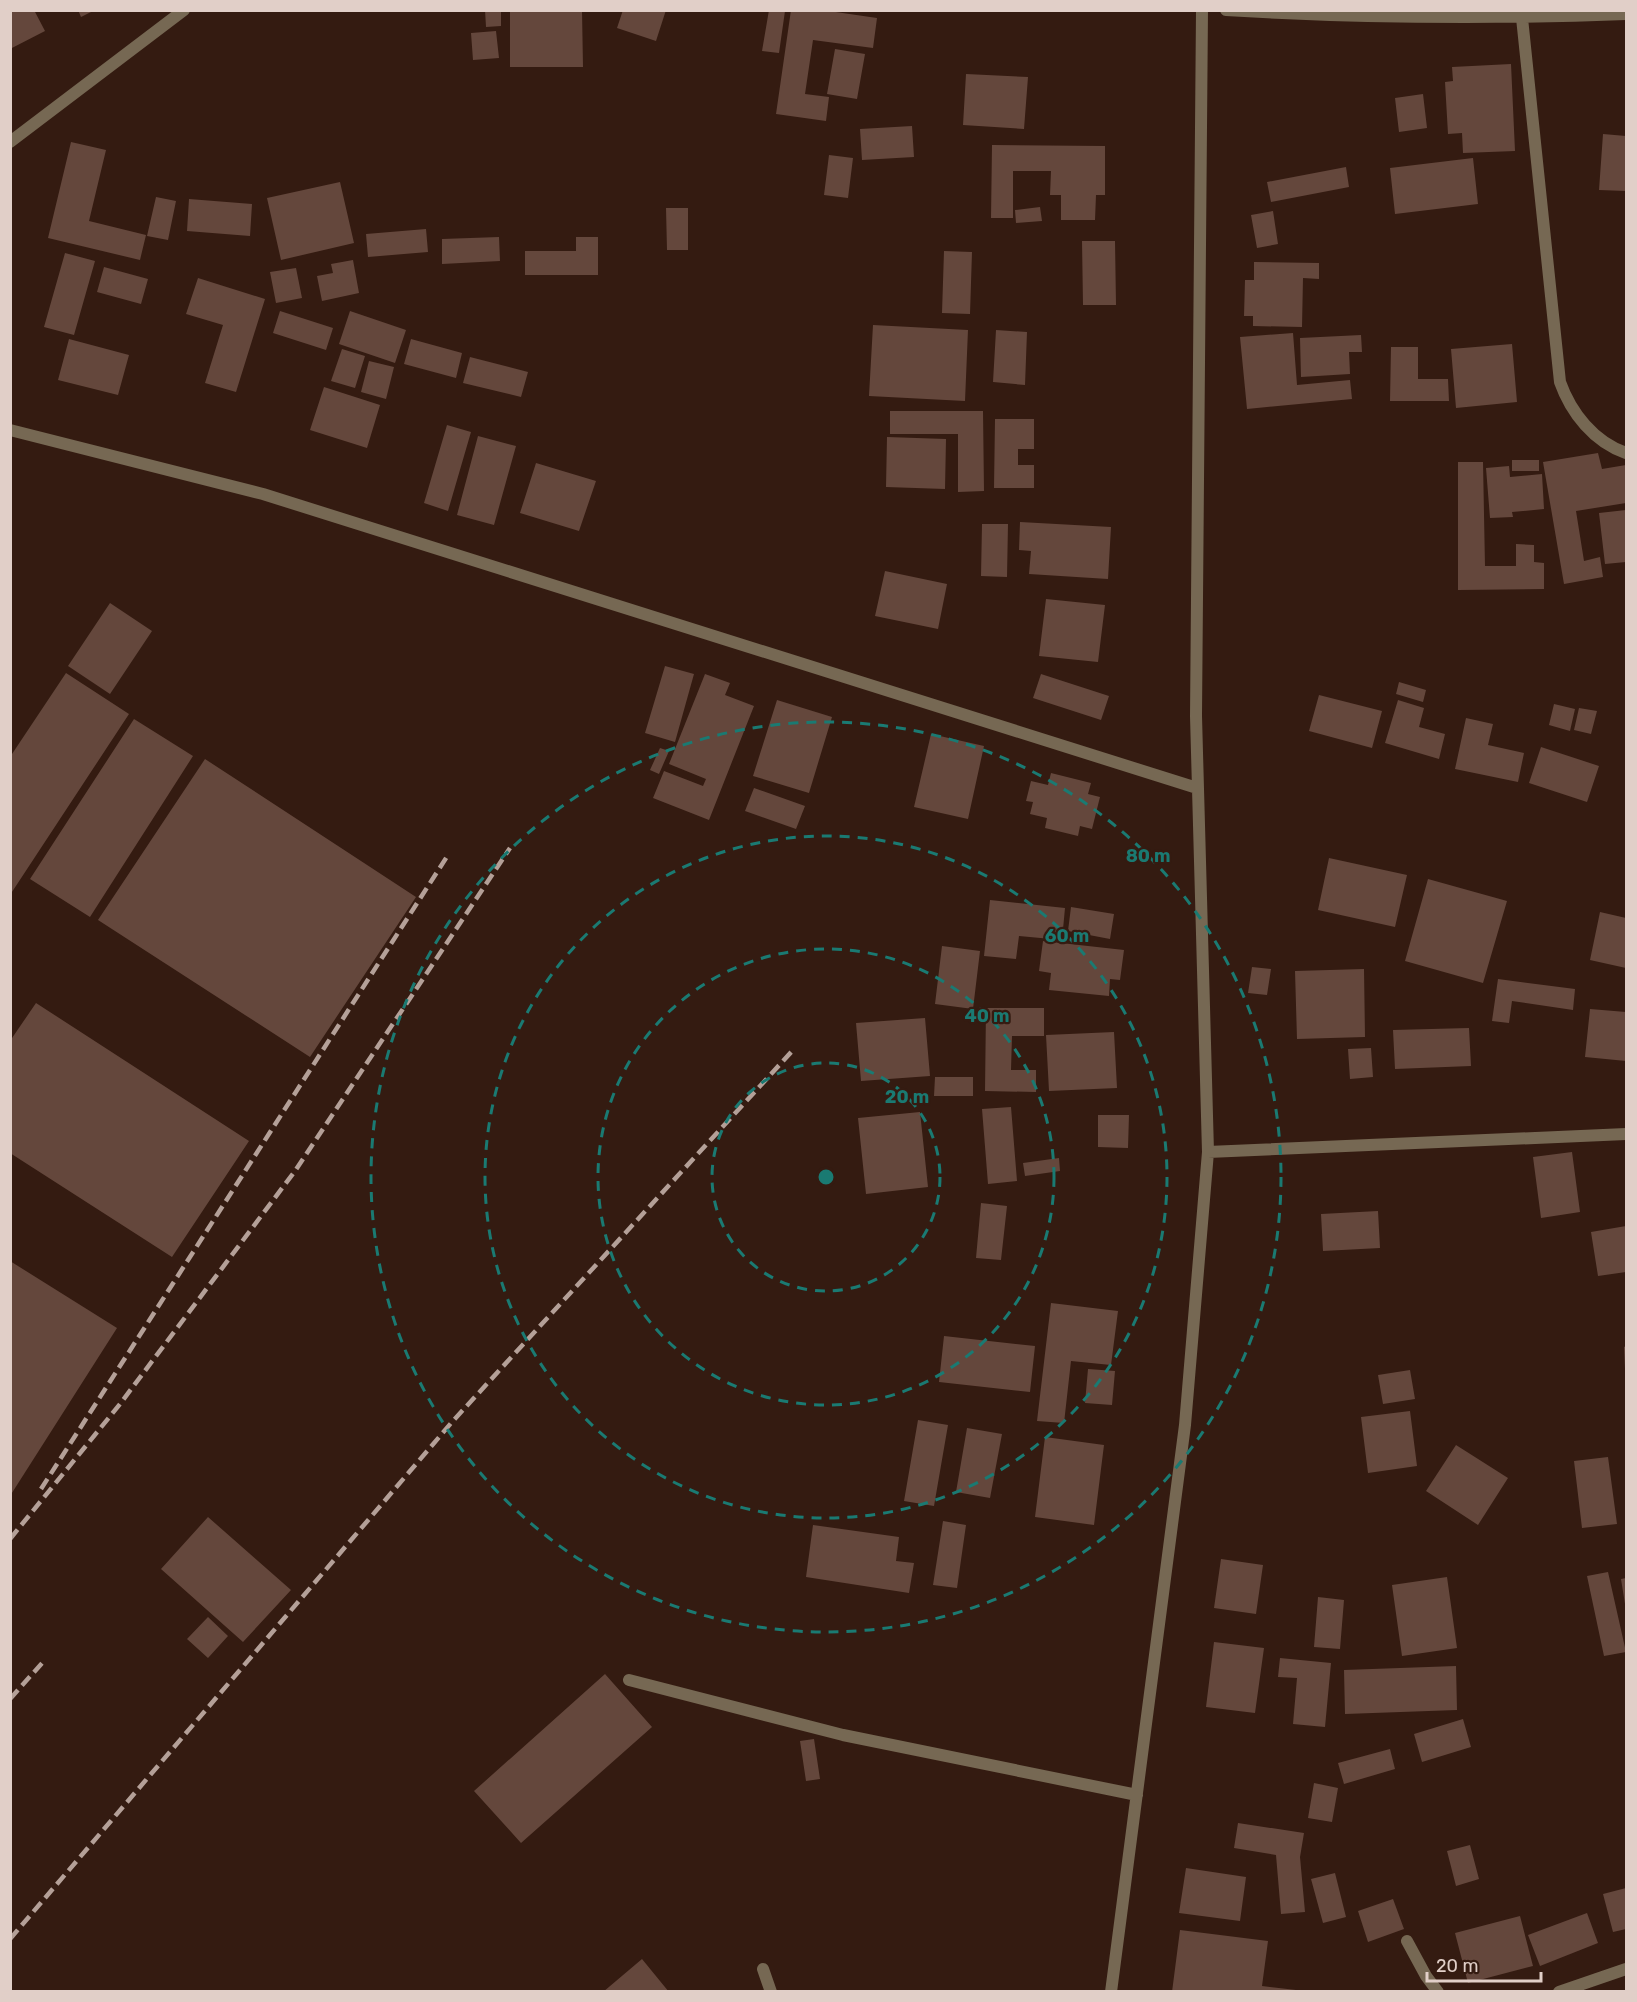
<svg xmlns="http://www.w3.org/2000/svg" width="1637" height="2002" font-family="Rubik,sans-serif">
<rect width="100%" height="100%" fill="#341b11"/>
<path fill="#64473c" d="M 10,10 L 34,10 L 45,31 L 10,49 Z
M 78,10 L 95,10 L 81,17 Z
M 485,10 L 501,10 L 501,26 L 486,27 Z
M 510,10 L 582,10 L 583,67 L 510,67 Z
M 623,10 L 666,10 L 656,41 L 617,28 Z
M 769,10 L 785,11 L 779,53 L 762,51 Z
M 791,10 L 822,10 L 877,18 L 873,48 L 813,40 L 805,94 L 829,97 L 826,121 L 776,114 Z
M 496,31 L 499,58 L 473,60 L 471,33 Z
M 835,49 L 865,54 L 857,99 L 827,94 Z
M 1511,64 L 1515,151 L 1463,153 L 1462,133 L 1448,134 L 1445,82 L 1453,81 L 1452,67 Z
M 966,74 L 1028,77 L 1024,129 L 963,125 Z
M 1423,94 L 1427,128 L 1399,132 L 1395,98 Z
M 912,126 L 914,157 L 862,160 L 860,129 Z
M 1603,134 L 1626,136 L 1626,191 L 1599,190 Z
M 71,142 L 106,150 L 89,221 L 146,235 L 140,260 L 48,238 Z
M 992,145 L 1105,146 L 1105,195 L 1096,195 L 1095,220 L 1061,220 L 1061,195 L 1050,195 L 1051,171 L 1013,171 L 1013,218 L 991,218 Z
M 829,155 L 853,158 L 848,198 L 824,195 Z
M 1473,158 L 1478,204 L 1395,214 L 1390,168 Z
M 1346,167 L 1349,187 L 1271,202 L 1267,182 Z
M 340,182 L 354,243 L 281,260 L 267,198 Z
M 156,197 L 176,201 L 168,240 L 147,236 Z
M 189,199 L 252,204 L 250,236 L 187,231 Z
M 1040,207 L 1042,221 L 1016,223 L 1015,210 Z
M 666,208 L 688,208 L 688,250 L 667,250 Z
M 1273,211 L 1278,244 L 1257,248 L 1251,215 Z
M 426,229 L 428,252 L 368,257 L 366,234 Z
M 499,237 L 500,261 L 442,264 L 442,239 Z
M 576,237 L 598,237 L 598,275 L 525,275 L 525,251 L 576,251 Z
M 1082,241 L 1115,241 L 1116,305 L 1083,305 Z
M 944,251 L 972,252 L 970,314 L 942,313 Z
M 65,253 L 95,261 L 74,335 L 44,327 Z
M 353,260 L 359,293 L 322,301 L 317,276 L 333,273 L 331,264 Z
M 1254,262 L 1319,263 L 1319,279 L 1303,278 L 1302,327 L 1253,326 L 1253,316 L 1244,316 L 1245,280 L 1254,280 Z
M 104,267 L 148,279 L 141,304 L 97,292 Z
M 296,268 L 302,298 L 276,303 L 270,272 Z
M 198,278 L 265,299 L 236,392 L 205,383 L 223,325 L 186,314 Z
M 280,311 L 333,328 L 326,350 L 273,333 Z
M 350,311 L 406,330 L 395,363 L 339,344 Z
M 873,325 L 968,330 L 965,401 L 869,396 Z
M 996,330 L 1027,332 L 1025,385 L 993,382 Z
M 1293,333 L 1297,385 L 1350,380 L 1352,399 L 1247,409 L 1240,337 Z
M 1361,335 L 1362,352 L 1349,352 L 1350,374 L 1301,377 L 1300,338 Z
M 69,339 L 129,355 L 118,395 L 58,380 Z
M 411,339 L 462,353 L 456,378 L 404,364 Z
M 1512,344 L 1517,402 L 1456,408 L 1451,349 Z
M 1391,347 L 1418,347 L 1418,379 L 1448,379 L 1449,401 L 1390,401 Z
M 342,349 L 365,356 L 355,388 L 331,381 Z
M 470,357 L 528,372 L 521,397 L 463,383 Z
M 369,361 L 394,367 L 386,399 L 361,392 Z
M 324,387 L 380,405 L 367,448 L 310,430 Z
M 890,411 L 983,411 L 984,491 L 958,492 L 958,434 L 890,434 Z
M 995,419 L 1034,419 L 1034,449 L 1018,449 L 1018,465 L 1034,465 L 1034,488 L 994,488 Z
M 447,425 L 471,432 L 448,511 L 424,503 Z
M 478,436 L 516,446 L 494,525 L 457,515 Z
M 887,437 L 946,439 L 945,489 L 886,487 Z
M 1598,453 L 1602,469 L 1626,465 L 1626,503 L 1576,511 L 1584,561 L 1600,557 L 1603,577 L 1564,584 L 1543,462 Z
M 1512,460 L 1539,460 L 1539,471 L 1512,471 Z
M 1458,462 L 1483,462 L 1485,566 L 1516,566 L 1516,544 L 1534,545 L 1534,562 L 1544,563 L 1544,589 L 1458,590 Z
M 536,463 L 596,481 L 579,531 L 520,513 Z
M 1509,466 L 1510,477 L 1542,474 L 1544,509 L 1512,512 L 1513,517 L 1490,518 L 1486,468 Z
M 1626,510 L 1626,562 L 1605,564 L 1599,513 Z
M 1020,522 L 1111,527 L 1108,579 L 1029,574 L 1031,551 L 1019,550 Z
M 982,524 L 1008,524 L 1007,577 L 981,576 Z
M 885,571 L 947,584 L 938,629 L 875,616 Z
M 1046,599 L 1105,605 L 1098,662 L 1039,656 Z
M 110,603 L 152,631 L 110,694 L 68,666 Z
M 665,666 L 694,674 L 675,742 L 645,733 Z
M 66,673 L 129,714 L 10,895 L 10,757 Z
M 705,674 L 730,683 L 725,695 L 754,706 L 709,820 L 653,798 L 664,771 L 703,786 L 706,779 L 669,764 Z
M 1041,674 L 1109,696 L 1101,720 L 1033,698 Z
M 1399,682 L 1426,690 L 1423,702 L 1396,694 Z
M 1319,695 L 1382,711 L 1372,748 L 1309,731 Z
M 777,700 L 832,717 L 809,793 L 753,776 Z
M 1398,700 L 1424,708 L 1419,727 L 1445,734 L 1439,759 L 1385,743 Z
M 1554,704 L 1575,709 L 1570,731 L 1549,725 Z
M 1579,708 L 1597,711 L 1591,734 L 1574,730 Z
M 1466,718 L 1493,724 L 1488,745 L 1524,753 L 1518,782 L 1455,769 Z
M 134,719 L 193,756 L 90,917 L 30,879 Z
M 931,734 L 984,746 L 968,819 L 914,807 Z
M 1541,747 L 1599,766 L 1587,802 L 1529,783 Z
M 660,748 L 669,751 L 659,774 L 650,770 Z
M 205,759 L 416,897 L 310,1057 L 98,920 Z
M 1051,773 L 1091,783 L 1088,794 L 1100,797 L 1092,829 L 1080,826 L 1078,836 L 1045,828 L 1047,818 L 1030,814 L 1033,802 L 1026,801 L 1031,781 L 1048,785 Z
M 754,788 L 805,806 L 796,829 L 745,811 Z
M 1329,858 L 1407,875 L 1395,927 L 1318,910 Z
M 1428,879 L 1507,901 L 1483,983 L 1405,961 Z
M 990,900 L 1065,908 L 1062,940 L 1019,936 L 1016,959 L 984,956 Z
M 1071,907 L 1114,914 L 1110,939 L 1068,931 Z
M 1600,912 L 1626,918 L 1626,968 L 1590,960 Z
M 1043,941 L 1124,950 L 1120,980 L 1110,979 L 1109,996 L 1049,990 L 1051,973 L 1039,971 Z
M 942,946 L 980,951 L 973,1009 L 935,1004 Z
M 1252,967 L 1271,969 L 1267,995 L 1248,993 Z
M 1364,969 L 1365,1037 L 1297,1039 L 1295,971 Z
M 1498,979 L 1575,989 L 1573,1010 L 1512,1001 L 1509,1023 L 1492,1021 Z
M 36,1003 L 249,1141 L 172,1257 L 10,1153 L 10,1041 Z
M 986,1008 L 1044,1008 L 1044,1036 L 1012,1036 L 1011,1070 L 1036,1070 L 1036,1092 L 985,1091 Z
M 1590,1009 L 1626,1012 L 1626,1061 L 1585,1057 Z
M 925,1018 L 930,1076 L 861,1081 L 856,1023 Z
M 1469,1028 L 1471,1066 L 1395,1069 L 1393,1030 Z
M 1114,1032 L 1117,1088 L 1049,1091 L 1046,1035 Z
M 1371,1048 L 1373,1077 L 1350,1079 L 1348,1049 Z
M 935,1077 L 973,1077 L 973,1096 L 934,1096 Z
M 1011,1107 L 1017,1181 L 988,1184 L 982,1109 Z
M 920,1112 L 928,1187 L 866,1194 L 858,1118 Z
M 1098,1115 L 1129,1115 L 1128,1148 L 1098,1147 Z
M 1572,1152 L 1580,1212 L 1541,1218 L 1533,1157 Z
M 1059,1158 L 1060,1171 L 1025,1176 L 1023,1163 Z
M 981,1203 L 1007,1206 L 1001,1260 L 976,1258 Z
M 1378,1211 L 1380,1248 L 1323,1251 L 1321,1214 Z
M 1626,1226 L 1626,1272 L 1598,1276 L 1591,1232 Z
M 10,1261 L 117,1328 L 10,1496 Z
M 1051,1303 L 1118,1311 L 1111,1365 L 1071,1361 L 1064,1423 L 1037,1421 Z
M 944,1336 L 1035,1346 L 1030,1392 L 939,1382 Z
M 1626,1346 L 1626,1369 L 1625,1369 L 1624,1347 Z
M 1088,1369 L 1115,1371 L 1112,1405 L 1085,1403 Z
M 1410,1370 L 1415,1399 L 1383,1404 L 1378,1375 Z
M 1410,1411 L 1417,1466 L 1368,1473 L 1361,1417 Z
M 918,1420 L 948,1425 L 934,1506 L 904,1501 Z
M 967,1428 L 1002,1434 L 990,1498 L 956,1492 Z
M 1045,1437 L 1104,1445 L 1094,1525 L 1035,1517 Z
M 1456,1445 L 1508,1478 L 1478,1525 L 1426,1491 Z
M 1608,1457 L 1617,1524 L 1582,1528 L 1574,1461 Z
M 208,1517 L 291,1590 L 243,1642 L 161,1569 Z
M 943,1521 L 966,1525 L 957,1588 L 933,1585 Z
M 813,1525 L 899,1537 L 896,1561 L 914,1563 L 909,1593 L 806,1577 Z
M 1221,1559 L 1263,1565 L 1256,1614 L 1214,1608 Z
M 1608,1572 L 1626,1652 L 1604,1656 L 1587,1576 Z
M 1447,1577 L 1457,1648 L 1402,1656 L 1392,1585 Z
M 1626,1578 L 1626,1604 L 1625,1604 L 1621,1579 Z
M 1318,1597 L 1344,1600 L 1340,1649 L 1314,1647 Z
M 208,1617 L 228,1636 L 208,1658 L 187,1639 Z
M 1214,1642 L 1264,1648 L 1255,1713 L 1206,1707 Z
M 1280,1658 L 1331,1663 L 1325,1727 L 1293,1724 L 1297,1678 L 1278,1677 Z
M 1456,1666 L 1457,1710 L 1345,1714 L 1344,1670 Z
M 605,1674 L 652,1727 L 521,1843 L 474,1791 Z
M 1463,1719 L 1471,1747 L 1422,1762 L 1414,1734 Z
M 814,1739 L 820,1779 L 806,1781 L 800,1741 Z
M 1390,1749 L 1395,1769 L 1344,1784 L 1338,1763 Z
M 1314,1783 L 1338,1788 L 1332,1822 L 1308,1818 Z
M 1238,1823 L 1304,1833 L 1300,1857 L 1305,1912 L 1281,1914 L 1276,1855 L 1234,1848 Z
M 1470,1845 L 1479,1879 L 1456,1886 L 1447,1851 Z
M 1186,1868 L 1246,1877 L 1240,1921 L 1179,1913 Z
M 1335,1873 L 1346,1917 L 1323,1923 L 1311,1879 Z
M 1626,1888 L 1626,1929 L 1613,1932 L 1603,1894 Z
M 1393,1899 L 1404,1929 L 1368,1942 L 1358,1911 Z
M 1587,1913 L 1598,1943 L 1540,1966 L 1528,1935 Z
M 1520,1916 L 1533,1966 L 1468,1983 L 1455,1933 Z
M 1180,1930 L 1268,1941 L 1262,1986 L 1296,1990 L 1296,1992 L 1172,1992 Z
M 642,1959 L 669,1992 L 603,1992 Z"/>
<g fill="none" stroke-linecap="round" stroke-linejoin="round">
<path stroke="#766853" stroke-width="12" d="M 763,1969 L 771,1992"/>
<path stroke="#766853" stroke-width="12" d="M 1226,10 C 1360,18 1493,19 1626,14
M 1523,10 L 1522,18 L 1560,382 C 1571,413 1594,442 1626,453
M 10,142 L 184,10
M 10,430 L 263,494 L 1197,788
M 1208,1152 L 1626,1134
M 629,1680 L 843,1735 L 1137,1795
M 1407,1941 L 1426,1976 L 1438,1992
M 1111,1992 L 1185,1425 L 1208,1152 L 1196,716 L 1202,10
M 1559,1992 L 1626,1969"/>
<path stroke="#b4a098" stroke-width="4.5" stroke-dasharray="12 6" stroke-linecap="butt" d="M 41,1489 L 448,855
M 10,1539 L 120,1404 L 295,1171 L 510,848
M 10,1699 L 43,1662
M 10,1939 L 452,1422 L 794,1049"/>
</g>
<g fill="none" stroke="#1a7a72" stroke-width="3" stroke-dasharray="10 8">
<circle cx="826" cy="1177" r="114"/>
<circle cx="826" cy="1177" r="228"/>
<circle cx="826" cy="1177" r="341"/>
<circle cx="826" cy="1177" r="455"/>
</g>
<circle cx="826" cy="1177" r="9" fill="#1a7a72" stroke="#341b11" stroke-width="3"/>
<g font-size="18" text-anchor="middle" font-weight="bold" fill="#1a7a72" stroke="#341b11" stroke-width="4.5" stroke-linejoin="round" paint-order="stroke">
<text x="1148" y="862">80 m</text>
<text x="1067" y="942">60 m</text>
<text x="987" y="1022">40 m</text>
<text x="907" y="1103">20 m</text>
</g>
<rect width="1637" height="2002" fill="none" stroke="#e1cfc8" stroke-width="24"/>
<path d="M1427 1972v9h114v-9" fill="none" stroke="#e1cfc8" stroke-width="3"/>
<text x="1436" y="1972" font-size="18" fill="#e1cfc8" stroke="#341b11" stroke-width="4.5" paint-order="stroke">20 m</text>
</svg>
